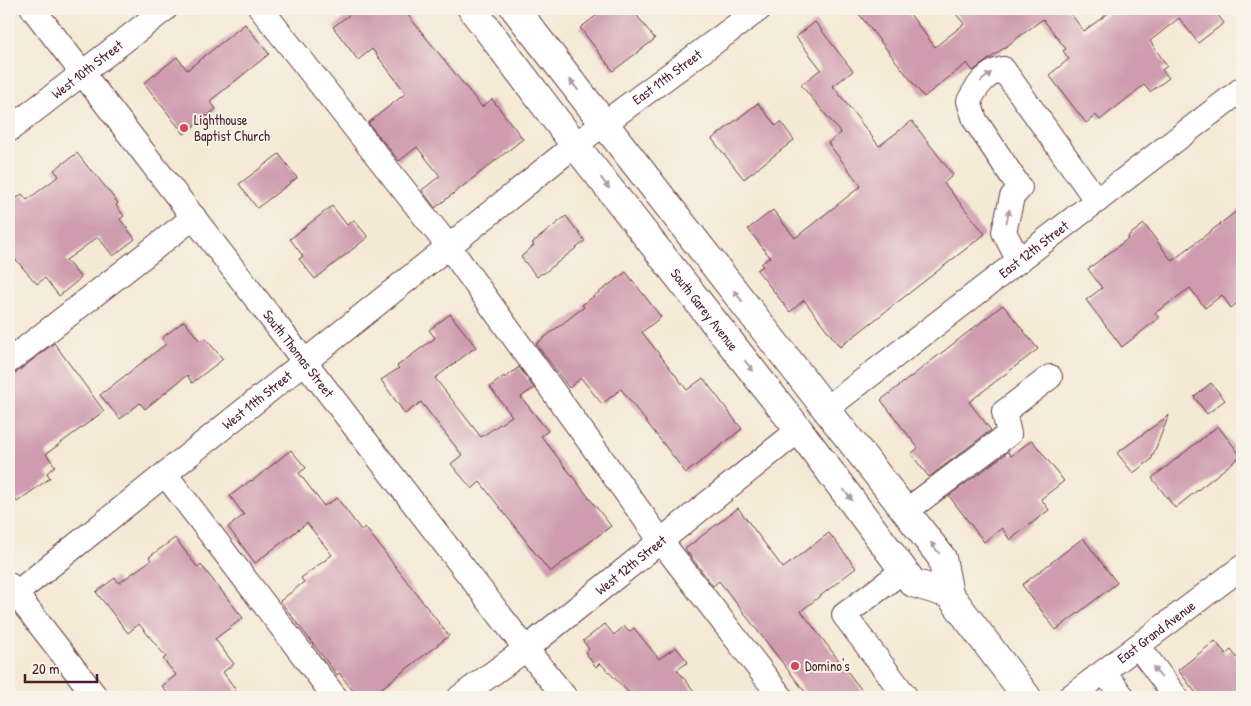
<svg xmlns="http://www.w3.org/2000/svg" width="1251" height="706" font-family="'Patrick Hand',sans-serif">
<rect width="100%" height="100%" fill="#f7f3e8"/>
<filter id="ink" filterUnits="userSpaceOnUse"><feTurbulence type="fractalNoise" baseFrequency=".02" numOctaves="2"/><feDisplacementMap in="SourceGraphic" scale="10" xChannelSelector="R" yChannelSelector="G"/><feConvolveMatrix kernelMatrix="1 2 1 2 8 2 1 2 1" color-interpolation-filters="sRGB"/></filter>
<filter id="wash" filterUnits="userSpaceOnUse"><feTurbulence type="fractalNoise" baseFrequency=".0096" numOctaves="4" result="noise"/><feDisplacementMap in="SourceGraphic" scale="20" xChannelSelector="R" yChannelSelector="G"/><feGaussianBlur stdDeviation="1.12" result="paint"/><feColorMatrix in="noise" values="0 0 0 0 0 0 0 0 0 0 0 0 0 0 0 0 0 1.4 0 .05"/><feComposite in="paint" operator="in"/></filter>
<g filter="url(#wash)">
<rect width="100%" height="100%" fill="#f4e9d4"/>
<g id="blocks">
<path fill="#cf9caf" d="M 357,9 L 403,9 L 482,107 L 492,99 L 523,139 L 435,208 L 422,190 L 440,176 L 417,147 L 399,161 L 368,123 L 406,93 L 372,49 L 358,60 L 333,27 Z
M 605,9 L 632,9 L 655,39 L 613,71 L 580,28 Z
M 855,9 L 906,9 L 935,47 L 964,24 L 952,9 L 1067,9 L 1084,31 L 1114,9 L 1213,9 L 1224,23 L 1198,43 L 1179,18 L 1150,41 L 1167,66 L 1162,70 L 1169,78 L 1150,92 L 1144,85 L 1100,120 L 1096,115 L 1086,123 L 1049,75 L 1069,59 L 1063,51 L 1066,49 L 1043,19 L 973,71 L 967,63 L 924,97 Z
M 815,22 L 853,71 L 833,86 L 879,146 L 912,121 L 953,175 L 944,183 L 985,234 L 840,347 L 804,300 L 790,312 L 757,270 L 763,266 L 761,264 L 770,257 L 748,229 L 773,210 L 795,238 L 861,186 L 828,143 L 841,133 L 801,85 L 821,69 L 796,37 Z
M 245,24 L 269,54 L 210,101 L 216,109 L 184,134 L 144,83 L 177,57 L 187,70 Z
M 758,103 L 776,126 L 781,122 L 794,140 L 744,179 L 712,139 Z
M 77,153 L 91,171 L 92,170 L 118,203 L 116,205 L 124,216 L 120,219 L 135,239 L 113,256 L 98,237 L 66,260 L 81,278 L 59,296 L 45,278 L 37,284 L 9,252 L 9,204 L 22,194 L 27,200 L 59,176 L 54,170 Z
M 279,154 L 297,178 L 257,208 L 239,184 Z
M 332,206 L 347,225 L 354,220 L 368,237 L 315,279 L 299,259 L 303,256 L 290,239 Z
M 1242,207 L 1242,299 L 1231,308 L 1222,295 L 1205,308 L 1190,288 L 1155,313 L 1159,318 L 1122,347 L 1086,300 L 1102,288 L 1088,269 L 1129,238 L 1128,236 L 1144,224 L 1172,261 Z
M 566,216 L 585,241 L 543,274 L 542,273 L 537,277 L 521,257 L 534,245 L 532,243 Z
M 626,272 L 661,317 L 642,332 L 687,390 L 703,378 L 742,429 L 686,473 L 621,389 L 602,404 L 581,378 L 569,388 L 536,344 L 584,307 L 582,305 Z
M 1003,305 L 1038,349 L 969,402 L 991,430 L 929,477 L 911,454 L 918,448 L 881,400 Z
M 450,314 L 476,347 L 435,378 L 481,437 L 512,416 L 490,387 L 504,376 L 505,378 L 519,367 L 534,388 L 521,397 L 548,431 L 541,436 L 611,526 L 550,572 L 480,482 L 472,489 L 451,464 L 462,455 L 421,402 L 405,414 L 381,380 L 399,368 L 397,366 L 435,338 L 429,330 Z
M 184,321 L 200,341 L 205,338 L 223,359 L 192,383 L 187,375 L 145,409 L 140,403 L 120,419 L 100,395 L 166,344 L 162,338 Z
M 54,343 L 104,411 L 46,454 L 55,466 L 47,473 L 50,478 L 17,502 L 9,491 L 9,376 L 17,372 Z
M 1211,383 L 1225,400 L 1207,414 L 1194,397 Z
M 1169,415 L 1151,460 L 1133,473 L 1117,453 Z
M 1218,426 L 1241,456 L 1175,508 L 1152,478 Z
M 1032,440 L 1064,481 L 1041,499 L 1049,510 L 1010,540 L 1002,528 L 984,542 L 949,496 L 1008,452 L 1011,456 Z
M 291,450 L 306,468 L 299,473 L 324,506 L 337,498 L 361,530 L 365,527 L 449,636 L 370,697 L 358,697 L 339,673 L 337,675 L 280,601 L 304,582 L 301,578 L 332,555 L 307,523 L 255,563 L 228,527 L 244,515 L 230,496 L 251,480 L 252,481 Z
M 738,508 L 783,568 L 829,533 L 856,568 L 801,611 L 867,697 L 809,697 L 719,581 L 713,586 L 685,549 Z
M 175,538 L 198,568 L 201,565 L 243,618 L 215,639 L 234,664 L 223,672 L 236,690 L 226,697 L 170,697 L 162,686 L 176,675 L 163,659 L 166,657 L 139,624 L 128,633 L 96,592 L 115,578 L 119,583 L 151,560 L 149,557 Z
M 1083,538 L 1117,583 L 1056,630 L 1022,585 Z
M 605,624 L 614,635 L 624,626 L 629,632 L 634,628 L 659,659 L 676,647 L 688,662 L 677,670 L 699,697 L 633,697 L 600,663 L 596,667 L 585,652 L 589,649 L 583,641 Z
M 1215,641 L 1226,654 L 1231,650 L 1242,664 L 1242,697 L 1199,697 L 1178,670 Z"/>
</g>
</g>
<g filter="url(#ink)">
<use href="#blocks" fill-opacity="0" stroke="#643d44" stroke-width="1"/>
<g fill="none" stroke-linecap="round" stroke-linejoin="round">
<g stroke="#643d44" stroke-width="26">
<g id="minor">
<path id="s1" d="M 33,9 L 526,649 L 565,697"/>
<path d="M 261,9 L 449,247 L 661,541 L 781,697"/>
<path id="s2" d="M 9,130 L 165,9"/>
<path d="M 1019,261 L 1004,232 L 1012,197 L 1020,188 L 975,120 L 969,101 C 977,86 986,73 1003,69 L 1097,201"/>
<path d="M 9,361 L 194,217"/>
<path id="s3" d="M 826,409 L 1242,89"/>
<path d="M 165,474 L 335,697"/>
<path d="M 906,511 L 1009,434 L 1004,412 L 1050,377"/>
<path d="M 904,570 L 844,615 L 906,697"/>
<path d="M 9,585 L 96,697"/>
<path id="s4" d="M 9,599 L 575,145 L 759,9"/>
<path d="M 1138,646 L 1176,697"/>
<path d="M 1104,672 L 1123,697"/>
<path id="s5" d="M 460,697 L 526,649 L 799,430"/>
<path id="s6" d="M 1070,697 L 1242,567"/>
</g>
</g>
<g stroke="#643d44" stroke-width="30">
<g id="major">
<path id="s7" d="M 472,9 L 575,145 L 799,430 L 913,583 L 949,594"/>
<path d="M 515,9 L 942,558 L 949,594 L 1027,697"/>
</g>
</g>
<use href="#minor" stroke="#fff" stroke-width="24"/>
<use href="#major" stroke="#fff" stroke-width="28"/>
</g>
<defs><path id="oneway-solid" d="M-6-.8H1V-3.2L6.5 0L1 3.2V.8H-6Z" transform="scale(1.25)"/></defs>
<g fill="#ae9aa0">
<use href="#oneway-solid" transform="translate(986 77) rotate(-40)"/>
<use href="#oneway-solid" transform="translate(574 85) rotate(-128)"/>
<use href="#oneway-solid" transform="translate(605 183) rotate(52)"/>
<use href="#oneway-solid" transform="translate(1008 216) rotate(-77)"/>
<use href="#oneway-solid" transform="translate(738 296) rotate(-128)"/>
<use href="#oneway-solid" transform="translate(749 366) rotate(52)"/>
<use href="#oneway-solid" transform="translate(848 495) rotate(53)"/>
<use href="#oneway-solid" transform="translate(935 548) rotate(-128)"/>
<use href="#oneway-solid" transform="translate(1157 672) rotate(-127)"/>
</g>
</g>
<g fill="#d1495b" stroke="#f7f3e8" stroke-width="2">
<circle cx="184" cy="128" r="5"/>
<circle cx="795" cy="666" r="5"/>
</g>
<g text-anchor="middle" stroke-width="4" stroke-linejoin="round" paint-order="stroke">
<g font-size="14" fill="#4a1f2b" stroke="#f7f3e8">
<text dy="5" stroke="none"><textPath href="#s2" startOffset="99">West 10th Street</textPath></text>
<text dy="5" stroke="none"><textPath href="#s4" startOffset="840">East 11th Street</textPath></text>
<text dy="5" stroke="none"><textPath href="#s3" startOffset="262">East 12th Street</textPath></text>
<text dy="5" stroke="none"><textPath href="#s7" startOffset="380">South Garey Avenue</textPath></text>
<text dy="5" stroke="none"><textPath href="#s1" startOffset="435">South Thomas Street</textPath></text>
<text dy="5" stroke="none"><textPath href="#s4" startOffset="318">West 11th Street</textPath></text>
<text dy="5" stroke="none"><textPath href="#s5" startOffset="216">West 12th Street</textPath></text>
<text dy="5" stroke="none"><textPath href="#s6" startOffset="108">East Grand Avenue</textPath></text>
</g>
<g font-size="14" fill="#4a1f2b" stroke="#f7f3e8" text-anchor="start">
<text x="194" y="125">Lighthouse<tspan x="194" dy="16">Baptist Church</tspan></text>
<text x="805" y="671">Domino's</text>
</g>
</g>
<rect width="1251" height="706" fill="none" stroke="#f7f3e8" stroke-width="30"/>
<path d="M25 674v8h72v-8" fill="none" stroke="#4a1f2b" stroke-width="2.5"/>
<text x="32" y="674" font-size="15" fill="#4a1f2b" stroke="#f7f3e8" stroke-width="4" paint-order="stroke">20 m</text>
</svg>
